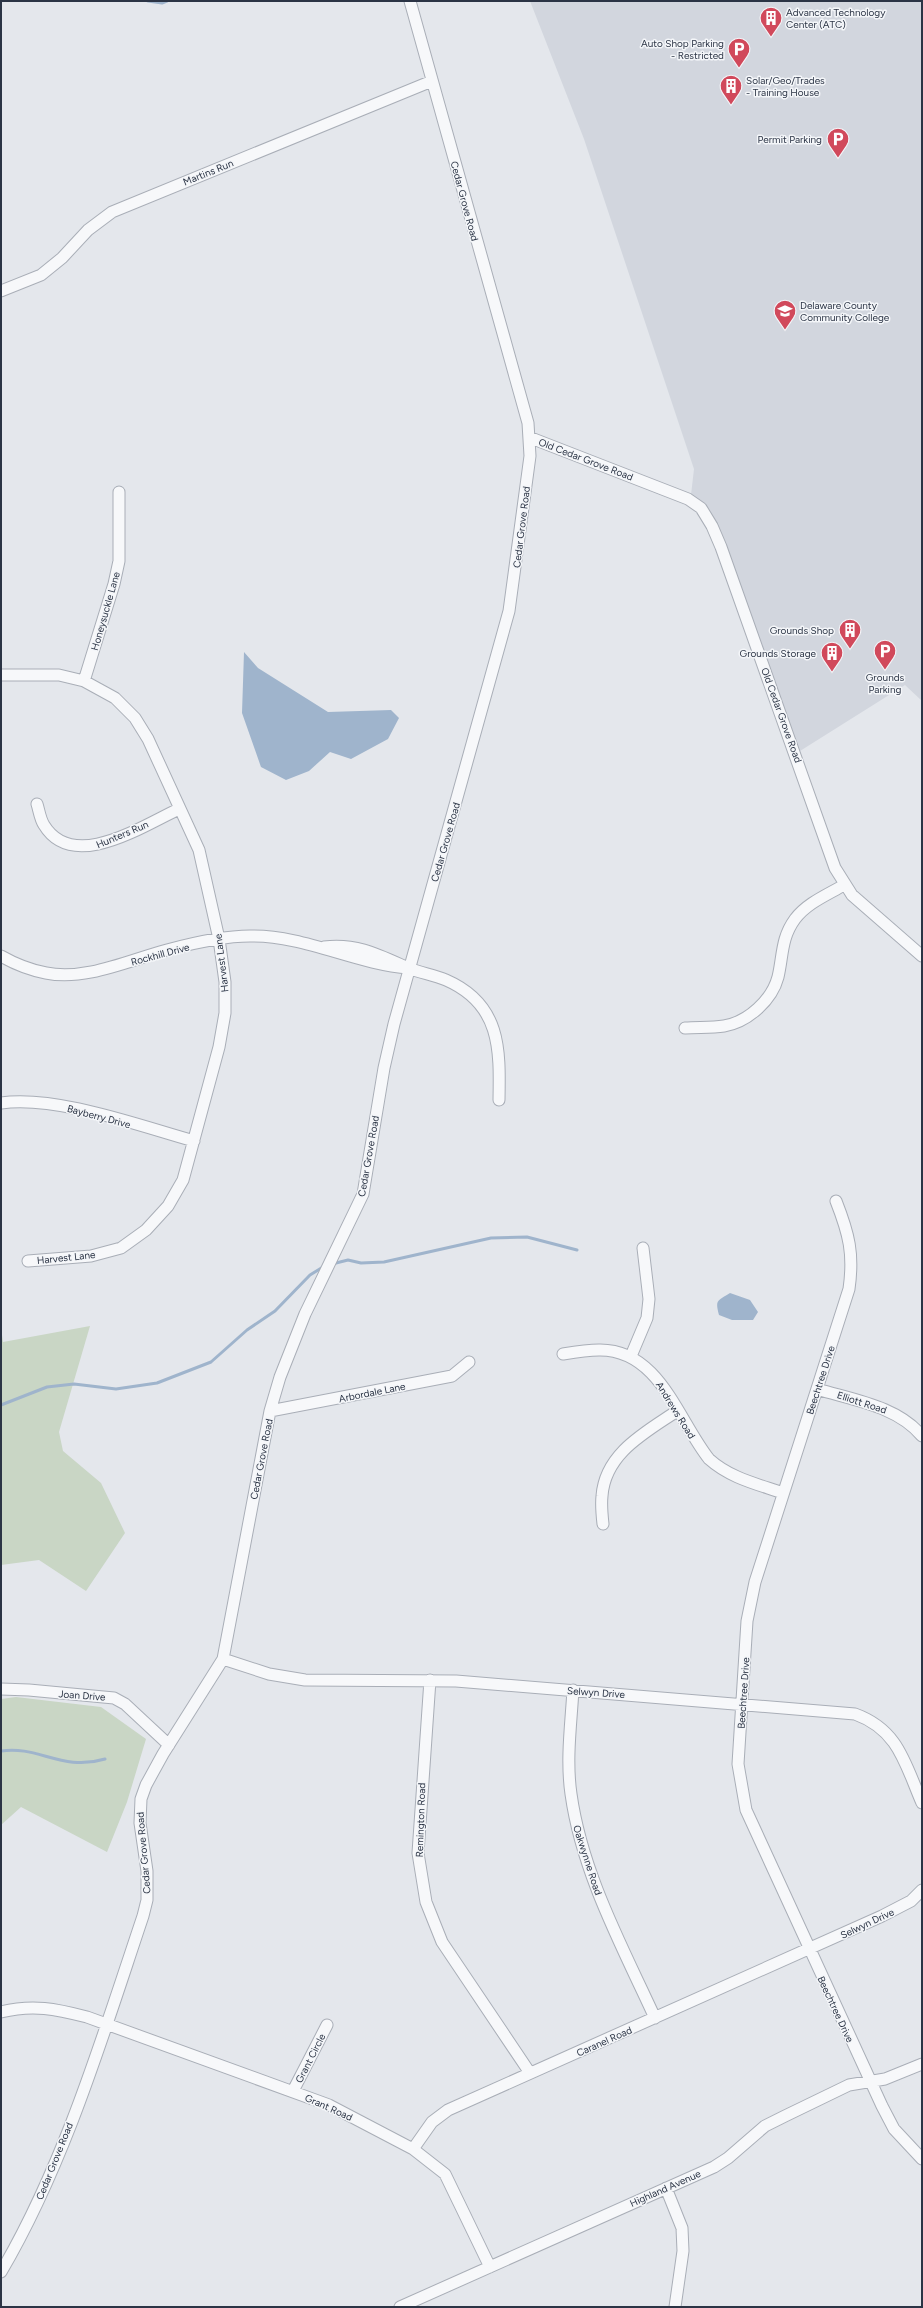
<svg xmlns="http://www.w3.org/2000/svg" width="923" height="2308" font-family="Figtree,sans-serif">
<rect width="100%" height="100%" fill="#e4e7ec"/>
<path fill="#d2d6de" d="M 530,1 L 922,1 L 922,701 L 905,685 L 800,751 L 725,545 L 691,495 L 694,469 L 584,139 Z"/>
<path fill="#c9d6c5" d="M 90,1326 L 59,1432 L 63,1451 L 101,1483 L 125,1533 L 86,1591 L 39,1560 L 1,1565 L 1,1328 L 3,1342 Z
M 16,1697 L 101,1707 L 146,1739 L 127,1802 L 107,1852 L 21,1807 L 1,1825 L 1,1699 Z"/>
<path fill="#9fb4cc" d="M 244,652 L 258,668 L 328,712 L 391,710 L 399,718 L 388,739 L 351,759 L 330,752 L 309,771 L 286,780 L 261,767 L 242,713 Z
M 730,1293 L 750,1300 L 758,1312 L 753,1320 L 732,1320 L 719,1315 C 715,1300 717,1301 730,1293 Z"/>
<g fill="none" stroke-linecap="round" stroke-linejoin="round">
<path stroke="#9fb4cc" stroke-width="3" d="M 148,1 L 162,3 L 167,1
M 332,1264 L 348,1260 L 361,1263 L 384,1262 L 491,1238 L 527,1237 L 577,1250
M 1,1405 L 47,1387 L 74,1384 L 116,1389 L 157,1383 L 211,1362 L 247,1330 L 275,1311 L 310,1275 L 323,1267
M 1,1751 C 38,1745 62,1772 105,1759"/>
<g stroke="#a9aeb7" stroke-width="13">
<path id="minor" d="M 1,291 L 41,275 L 62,258 L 88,230 L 112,212 L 432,81
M 531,438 L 688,499 L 701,508 L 712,526 L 721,547 L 835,868 L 852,895 L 922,956
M 1,675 L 59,675 L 84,681 L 115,698 L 135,718 L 148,739 L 199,850 L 219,939 L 225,982 L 225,1013 L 219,1047 L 183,1180 L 168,1206 L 146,1230 L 121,1248 L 91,1256 L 28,1261
M 84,681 L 114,584 L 119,561 L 119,492
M 37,804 C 39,810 40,819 44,825 C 73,873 144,825 179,809
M 324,947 C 357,943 379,955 408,968 C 421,973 434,975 446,980 C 501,1004 500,1049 499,1100
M 1,956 C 15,964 30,970 46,973 C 86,981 129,960 167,950 C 193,943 223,936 250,936 C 305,935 355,964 409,968
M 685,1028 C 698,1027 711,1028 724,1026 C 748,1022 772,1000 778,977 C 783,956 781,938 795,919 C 807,903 827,895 844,885
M 1,1103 C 56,1095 140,1126 194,1141
M 836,1201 C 849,1234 854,1254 849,1289 L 755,1582 L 747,1621 L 738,1764 L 746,1810 L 882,2106 L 894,2129 L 922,2159
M 563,1354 C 575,1352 587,1350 599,1350 C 659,1349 678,1420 709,1459 C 730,1478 757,1484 783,1493
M 631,1356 L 647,1318 L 649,1299 L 643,1248
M 817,1389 C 853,1400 897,1406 922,1436
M 270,1411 L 452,1376 L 469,1362
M 603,1524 C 602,1515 601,1505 602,1496 C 605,1453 646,1432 677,1411
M 223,1659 L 269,1674 L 305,1680 L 456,1681 L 855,1714 C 899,1730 905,1764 922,1803
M 430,1680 L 418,1853 L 426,1902 L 442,1942 L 530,2073
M 1,1689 L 29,1690 L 114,1698 L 125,1704 L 169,1745
M 573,1690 C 571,1724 566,1760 571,1794 C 582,1873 622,1946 655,2018
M 1,2012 C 33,2004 56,2009 87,2017 L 329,2105 L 413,2149 L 445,2174 L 490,2267
M 293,2091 L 327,2025
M 413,2149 L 432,2122 L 448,2110 L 882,1916 L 911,1901 L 922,1890
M 666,2188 L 682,2228 L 683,2251 L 675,2307
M 1,2272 C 65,2163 103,2035 143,1916 L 147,1900 L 147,1871 L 140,1823 L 141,1799 L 146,1785 L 163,1754 L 223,1659 L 270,1411 L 280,1377 L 305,1314 L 363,1194 L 384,1068 L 394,1024 L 509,611 L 530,456 L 528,423 L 410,1
M 400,2307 L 714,2167 L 728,2158 L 765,2126 L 785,2116 L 849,2085 L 885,2079 L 922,2064"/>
</g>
<use href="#minor" stroke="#f7f8fa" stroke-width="11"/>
</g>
<defs>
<g id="building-pin" transform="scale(1.15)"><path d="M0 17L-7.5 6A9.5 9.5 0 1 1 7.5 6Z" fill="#d1495b" stroke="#f4f6f9"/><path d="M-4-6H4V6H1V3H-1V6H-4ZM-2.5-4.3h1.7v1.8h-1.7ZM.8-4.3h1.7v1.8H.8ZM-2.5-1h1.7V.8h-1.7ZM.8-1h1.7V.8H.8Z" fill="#fff"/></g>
<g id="parking-pin" transform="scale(1.15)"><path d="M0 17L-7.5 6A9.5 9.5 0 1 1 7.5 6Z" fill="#d1495b" stroke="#f4f6f9"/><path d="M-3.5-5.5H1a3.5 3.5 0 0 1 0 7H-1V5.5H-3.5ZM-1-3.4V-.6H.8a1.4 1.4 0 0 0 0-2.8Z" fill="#fff"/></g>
<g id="university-pin" transform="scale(1.15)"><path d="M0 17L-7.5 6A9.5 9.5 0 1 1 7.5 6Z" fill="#d1495b" stroke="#f4f6f9"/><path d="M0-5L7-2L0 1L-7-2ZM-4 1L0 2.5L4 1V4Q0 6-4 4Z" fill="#fff"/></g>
</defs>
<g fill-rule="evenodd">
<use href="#building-pin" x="771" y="18"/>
<use href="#parking-pin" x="739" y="49"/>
<use href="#building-pin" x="731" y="86"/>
<use href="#parking-pin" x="838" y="139"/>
<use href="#university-pin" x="785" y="311"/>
<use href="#building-pin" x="850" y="630"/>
<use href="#parking-pin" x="885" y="651"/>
<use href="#building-pin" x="832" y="653"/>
</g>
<g text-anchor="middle" stroke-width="3" stroke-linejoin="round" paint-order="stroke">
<g font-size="10" fill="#2b3445" stroke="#f4f6f9" text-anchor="end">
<text x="786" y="16" text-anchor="start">Advanced Technology<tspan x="786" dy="12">Center (ATC)</tspan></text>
<text x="724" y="47">Auto Shop Parking<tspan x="724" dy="12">- Restricted</tspan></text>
<text x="746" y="84" text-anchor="start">Solar/Geo/Trades<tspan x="746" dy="12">- Training House</tspan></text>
<text x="822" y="143">Permit Parking</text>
<text x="800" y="309" text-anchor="start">Delaware County<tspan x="800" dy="12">Community College</tspan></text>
<text x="834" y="634">Grounds Shop</text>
<text x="816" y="657">Grounds Storage</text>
<text x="885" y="681" text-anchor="middle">Grounds<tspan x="885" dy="12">Parking</tspan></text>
</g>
<g font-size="10" fill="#2b3445" stroke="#f4f6f9">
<text transform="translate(208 172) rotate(-22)" y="4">Martins Run</text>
<text transform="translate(465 201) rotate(75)" y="4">Cedar Grove Road</text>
<text transform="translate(586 459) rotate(21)" y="4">Old Cedar Grove Road</text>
<text transform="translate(521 527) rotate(-83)" y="4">Cedar Grove Road</text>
<text transform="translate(105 611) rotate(-74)" y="4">Honeysuckle Lane</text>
<text transform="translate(782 715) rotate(70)" y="4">Old Cedar Grove Road</text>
<text transform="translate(122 834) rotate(-23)" y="4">Hunters Run</text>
<text transform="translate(445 842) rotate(-74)" y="4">Cedar Grove Road</text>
<text transform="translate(160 954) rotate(-15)" y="4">Rockhill Drive</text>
<text transform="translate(221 963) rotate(-97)" y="4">Harvest Lane</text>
<text transform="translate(99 1116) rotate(15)" y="4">Bayberry Drive</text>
<text transform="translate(368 1156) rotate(-80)" y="4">Cedar Grove Road</text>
<text transform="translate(66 1257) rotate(-6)" y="4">Harvest Lane</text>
<text transform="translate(820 1380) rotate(-72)" y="4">Beechtree Drive</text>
<text transform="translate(372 1392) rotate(-11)" y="4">Arbordale Lane</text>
<text transform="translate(862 1402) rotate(18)" y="4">Elliott Road</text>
<text transform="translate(676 1410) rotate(58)" y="4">Andrews Road</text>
<text transform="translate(261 1459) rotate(-79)" y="4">Cedar Grove Road</text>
<text transform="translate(596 1692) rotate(4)" y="4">Selwyn Drive</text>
<text transform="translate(743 1693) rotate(-86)" y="4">Beechtree Drive</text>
<text transform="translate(82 1695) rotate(4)" y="4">Joan Drive</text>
<text transform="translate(420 1820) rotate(-88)" y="4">Remington Road</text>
<text transform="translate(143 1853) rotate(-95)" y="4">Cedar Grove Road</text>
<text transform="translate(588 1860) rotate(72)" y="4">Oakwynne Road</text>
<text transform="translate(867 1923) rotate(-25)" y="4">Selwyn Drive</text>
<text transform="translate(836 2009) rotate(65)" y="4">Beechtree Drive</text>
<text transform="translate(604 2041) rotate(-24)" y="4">Caranel Road</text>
<text transform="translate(310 2058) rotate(-63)" y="4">Grant Circle</text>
<text transform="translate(329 2107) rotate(24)" y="4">Grant Road</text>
<text transform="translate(54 2161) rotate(-68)" y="4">Cedar Grove Road</text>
<text transform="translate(665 2188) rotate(-24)" y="4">Highland Avenue</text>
</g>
</g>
<rect width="923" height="2308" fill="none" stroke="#2b3445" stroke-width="4"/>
</svg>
